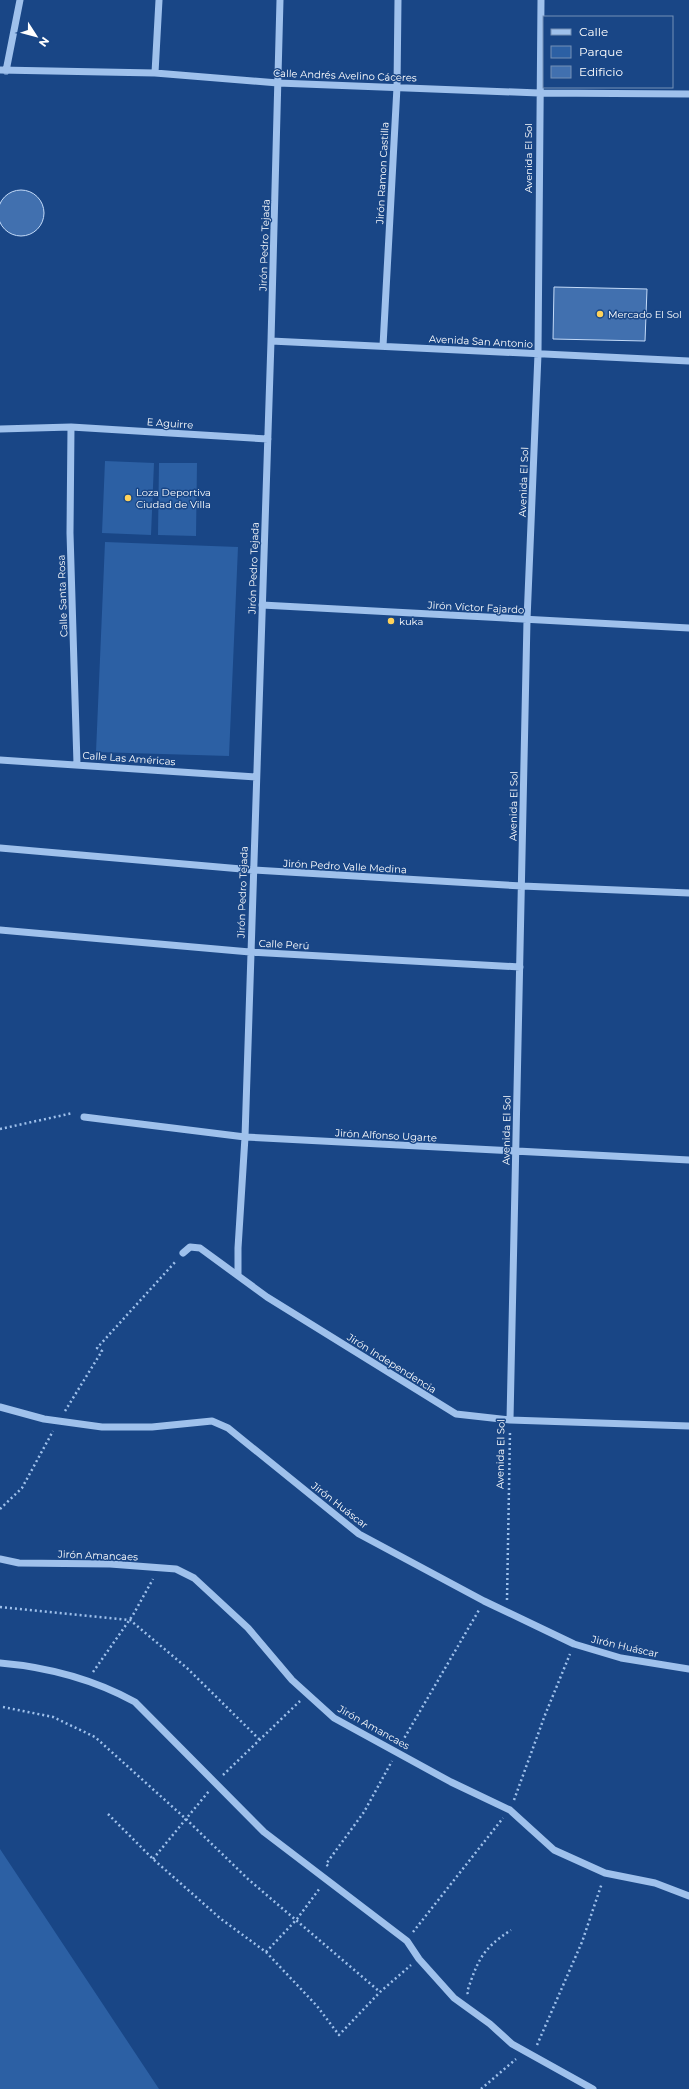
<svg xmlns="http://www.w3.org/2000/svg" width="689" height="2089" font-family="Montserrat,sans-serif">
<rect width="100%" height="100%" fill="#194686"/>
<path fill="#2c60a4" d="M 105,461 L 154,463 L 151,535 L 102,533 Z
M 159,463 L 197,463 L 196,536 L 158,535 Z
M 105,542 L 238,547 L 229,756 L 96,752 Z
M 0,1849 L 159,2089 L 0,2089 Z"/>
<path fill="#4170af" stroke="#c4dbf9" d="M-2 213a23 23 0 1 1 46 0a23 23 0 1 1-46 0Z
M 554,287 L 647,289 L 645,341 L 553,339 Z"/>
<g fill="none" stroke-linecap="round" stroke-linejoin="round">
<path stroke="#9fc1ec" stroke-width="2.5" stroke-dasharray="2 3" stroke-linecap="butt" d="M 0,1129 L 73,1113
M 65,1411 L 102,1351 L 97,1348 L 176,1261
M 0,1509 L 22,1488 L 53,1431
M 507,1600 L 510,1431
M 0,1607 L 130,1620 L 187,1668 L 259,1739
M 93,1672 L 133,1615 L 153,1579
M 3,1707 L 53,1717 L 95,1737 L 186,1819 L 248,1879 L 380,1992
M 402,1742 L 479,1610
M 223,1775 L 300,1701
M 514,1800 L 545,1715 L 570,1654
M 108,1814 L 153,1859 L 221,1919 L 266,1952 L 317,2006 L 339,2035 L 380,1992 L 411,1965
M 153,1859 L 209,1791
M 328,1866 L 326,1864 L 364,1812 L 392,1761
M 413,1932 L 503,1818
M 266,1952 L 297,1919 L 320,1888
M 468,1994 L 467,1992 C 478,1960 482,1949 511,1930
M 537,2045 L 582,1942 L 602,1883
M 481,2089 L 516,2059"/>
<path stroke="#9fc1ec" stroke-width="7" d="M 0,70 L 155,73 L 278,83 L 539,93 L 689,94
M 6,71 L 20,0
M 155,73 L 159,0
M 271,341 L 689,361
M 383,346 L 397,87 L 398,0
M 71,427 L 70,533 L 77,764
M 0,429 L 71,427 L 268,439
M 262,605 L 689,628
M 0,760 L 256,777
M 0,848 L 253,870 L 522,886 L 689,893
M 0,930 L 250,952 L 520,967
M 84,1117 L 245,1137 L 689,1160
M 183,1253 L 190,1247 L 200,1248 L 267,1297 L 456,1414 L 510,1420 L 689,1426
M 238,1275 L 238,1248 L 245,1137 L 271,341 L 280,0
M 0,1407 L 44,1419 L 102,1427 L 152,1427 L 212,1421 L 228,1428 L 359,1534 L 484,1601 L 574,1644 L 621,1658 L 689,1669
M 510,1420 L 527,620 L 538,354 L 541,0
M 0,1559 L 19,1563 L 110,1564 L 176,1569 L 194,1578 L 248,1628 L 292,1680 L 334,1718 L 451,1782 L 510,1810 L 554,1850 L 605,1873 L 655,1883 L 689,1896
M 0,1663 C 47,1667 93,1679 135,1702 L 264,1832 L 407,1941 L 419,1959 L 454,1998 L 490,2024 L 512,2044 L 593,2089"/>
</g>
<g fill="#ffd25a" stroke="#194686" stroke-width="1.5">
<circle cx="600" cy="314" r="4"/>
<circle cx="128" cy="498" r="4"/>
<circle cx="391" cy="621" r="4"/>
</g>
<g text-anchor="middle" stroke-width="3" stroke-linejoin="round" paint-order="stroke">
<g font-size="10" fill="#fff" stroke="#194686">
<text transform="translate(345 75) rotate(2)" y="4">Calle Andrés Avelino Cáceres</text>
<text transform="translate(528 158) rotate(-90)" y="4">Avenida El Sol</text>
<text transform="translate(382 173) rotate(-87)" y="4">Jirón Ramon Castilla</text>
<text transform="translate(264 245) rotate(-88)" y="4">Jirón Pedro Tejada</text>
<text transform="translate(481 341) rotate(3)" y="4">Avenida San Antonio</text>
<text transform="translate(170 423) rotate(4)" y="4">E Aguirre</text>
<text transform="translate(523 482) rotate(-88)" y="4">Avenida El Sol</text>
<text transform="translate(253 568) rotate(-88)" y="4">Jirón Pedro Tejada</text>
<text transform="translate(62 596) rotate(-92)" y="4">Calle Santa Rosa</text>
<text transform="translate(476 607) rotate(3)" y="4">Jirón Víctor Fajardo</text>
<text transform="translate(129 758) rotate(4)" y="4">Calle Las Américas</text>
<text transform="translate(513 806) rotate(-89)" y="4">Avenida El Sol</text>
<text transform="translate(345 866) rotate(3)" y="4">Jirón Pedro Valle Medina</text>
<text transform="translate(242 892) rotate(-88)" y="4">Jirón Pedro Tejada</text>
<text transform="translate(284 944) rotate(3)" y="4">Calle Perú</text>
<text transform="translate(506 1130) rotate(-89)" y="4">Avenida El Sol</text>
<text transform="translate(386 1135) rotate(3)" y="4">Jirón Alfonso Ugarte</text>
<text transform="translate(392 1363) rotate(32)" y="4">Jirón Independencia</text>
<text transform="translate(500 1454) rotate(-89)" y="4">Avenida El Sol</text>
<text transform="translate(340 1505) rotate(38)" y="4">Jirón Huáscar</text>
<text transform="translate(98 1555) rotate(2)" y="4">Jirón Amancaes</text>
<text transform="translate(625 1646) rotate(13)" y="4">Jirón Huáscar</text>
<text transform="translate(374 1727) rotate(29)" y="4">Jirón Amancaes</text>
</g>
<g font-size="10" fill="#fff" stroke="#194686" text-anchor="start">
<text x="608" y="318">Mercado El Sol</text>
<text x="136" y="496">Loza Deportiva<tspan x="136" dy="12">Ciudad de Villa</tspan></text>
<text x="399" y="625">kuka</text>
</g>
</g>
<rect x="543" y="16" width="130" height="72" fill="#194686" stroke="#7590b6"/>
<rect x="551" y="29" width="20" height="6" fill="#9fc1ec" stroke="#7590b6"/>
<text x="579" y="36" font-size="12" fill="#ffffff">Calle</text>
<rect x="551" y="46" width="20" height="12" fill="#2c60a4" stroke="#7590b6"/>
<text x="579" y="56" font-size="12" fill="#ffffff">Parque</text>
<rect x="551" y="66" width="20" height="12" fill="#4170af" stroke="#7590b6"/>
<text x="579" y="76" font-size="12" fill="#ffffff">Edificio</text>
<g transform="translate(36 36) rotate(126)" stroke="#194686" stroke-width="3" paint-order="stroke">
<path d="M0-3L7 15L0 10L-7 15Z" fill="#ffffff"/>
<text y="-6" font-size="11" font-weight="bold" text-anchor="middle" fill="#ffffff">N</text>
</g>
</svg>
